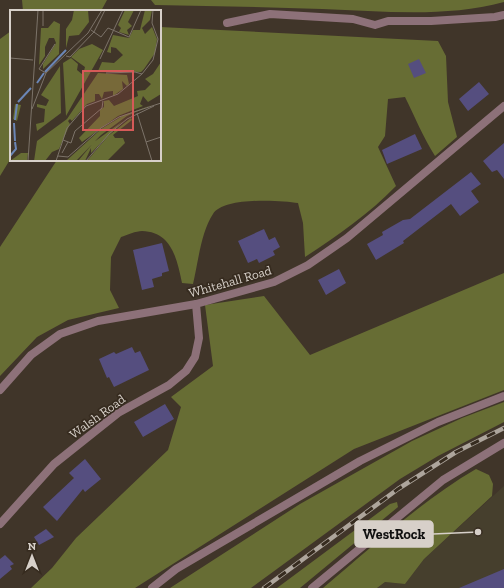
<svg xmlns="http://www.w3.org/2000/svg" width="504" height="588" font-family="'Zilla Slab',serif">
<rect width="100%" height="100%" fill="#403529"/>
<path fill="#463f2d" d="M 504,486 L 504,588 L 377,588 L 385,582 L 405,584 L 424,559 Z"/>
<path fill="#676d34" d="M 22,0 L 107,0 L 101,11 L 23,11 Z
M 151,0 L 504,0 L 504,2 C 445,18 383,11 322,9 C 266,7 211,6 155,5 Z
M 160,27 L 438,41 L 446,56 L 448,102 L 457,137 L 435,156 C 423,137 415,117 405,97 L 388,99 L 385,136 L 378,147 L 396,186 C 369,214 337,236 305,257 L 303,223 L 298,203 C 280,200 223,197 213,214 C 201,232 198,263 193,284 L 182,283 C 177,259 172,232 142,231 C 136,231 127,235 121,237 L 111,257 L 110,290 L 119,308 L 68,320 L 37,337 L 0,376 L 0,247 L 57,160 L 160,160 Z
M 11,31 L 11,158 L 0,176 L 0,39 Z
M 504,273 L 504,390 L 354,449 L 135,588 L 31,588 L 52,568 L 76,538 L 168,450 L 181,407 L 171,397 L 213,366 L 205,305 L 264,296 L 310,355 Z
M 504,402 L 504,422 L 438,456 L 400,479 L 251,588 L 170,588 L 300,504 L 412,441 L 462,418 Z
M 476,469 L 489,475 L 493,484 L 492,496 L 424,559 L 405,584 L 385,582 L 377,588 L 323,588 C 372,547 421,501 476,469 Z
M 397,502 L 398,507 L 300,588 L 277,588 L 390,504 Z"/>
<path fill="#554e7f" d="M 419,59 L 426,73 L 414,78 L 408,64 Z
M 479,82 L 489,94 L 468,111 L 459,99 Z
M 415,134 L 422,149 L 387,164 L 382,150 Z
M 504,143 L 504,179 L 497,170 L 492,172 L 483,161 Z
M 471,172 L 481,184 L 471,191 L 479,202 L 460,216 L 451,204 L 403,241 L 404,243 L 376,260 L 367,244 L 383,235 L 382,232 L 403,220 L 410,219 Z
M 264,229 L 269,240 L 275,237 L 280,247 L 273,251 L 275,255 L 259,263 L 257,259 L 248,263 L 238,241 Z
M 162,243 L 169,271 L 162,273 L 162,276 L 152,279 L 154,287 L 142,290 L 133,250 Z
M 339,269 L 346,283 L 326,295 L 318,280 Z
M 132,347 L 135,353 L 140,351 L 149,370 L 114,387 L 109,377 L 107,378 L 99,359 L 114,352 L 116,354 Z
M 165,404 L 174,419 L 143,437 L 134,422 Z
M 85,459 L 101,479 L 85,492 L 83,489 L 57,521 L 43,507 L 74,478 L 69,473 Z
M 46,529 L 54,537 L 39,545 L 34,537 Z
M 5,555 L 14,564 L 10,566 L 12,569 L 0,579 L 0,559 Z
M 504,569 L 504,588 L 459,588 Z"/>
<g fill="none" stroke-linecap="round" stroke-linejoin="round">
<path stroke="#8d7179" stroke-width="8" d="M 227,23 L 270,14 L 353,19 L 375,25 L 388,21 L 431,21 L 495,17 L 504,15
M 0,390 L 31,355 L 60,334 L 98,321 L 196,304 L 274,282 L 308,265 L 347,238 L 504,106
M 0,524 L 54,464 L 118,413 L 169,385 L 186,371 L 195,357 L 199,338 L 196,304
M 152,588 L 176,569 L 360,461 L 438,422 L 504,396
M 312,588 L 443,480 L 504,443"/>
<g stroke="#ada59c" stroke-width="4.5">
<path id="rail" d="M 264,588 L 398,489 L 456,452 L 504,428"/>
</g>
<use href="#rail" stroke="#362b1f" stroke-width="3" stroke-dasharray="9" stroke-linecap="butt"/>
</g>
<g text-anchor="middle" stroke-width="3.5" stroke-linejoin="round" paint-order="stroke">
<g font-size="13" fill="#d7d0c9" stroke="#362b1f">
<text transform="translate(230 281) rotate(-16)" y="5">Whitehall Road</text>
<text transform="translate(97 416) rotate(-36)" y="5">Walsh Road</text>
</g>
</g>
<g transform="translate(10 10)">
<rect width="151" height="151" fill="#403529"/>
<path d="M 64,0 L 78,0 L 79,12 L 69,25 L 59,26 L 56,38 L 56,19 L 62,10 ZM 115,0 L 124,0 L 118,12 L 122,16 L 117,20 L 119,25 L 109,22 L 111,18 L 108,15 ZM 135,0 L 142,0 L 140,10 L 132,18 L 135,24 L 142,17 L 147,29 L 145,43 L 134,59 L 131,62 L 88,61 L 92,52 L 104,53 L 113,45 L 106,38 L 101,37 L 101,43 L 97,42 L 103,25 L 119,28 L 123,20 L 130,20 ZM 44,11 L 50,14 L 49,44 L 33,59 L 33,54 L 46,33 L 44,28 L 39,28 L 35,37 L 35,46 L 29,55 L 31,18 L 38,18 ZM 82,34 L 93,40 L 56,106 L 53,53 L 61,48 L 68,54 L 67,60 L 73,65 L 75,57 L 61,47 L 69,39 ZM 151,52 L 151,84 L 138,92 L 133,86 L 130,94 L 133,96 L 108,106 L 72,132 L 69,128 L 90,106 L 90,100 L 94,97 L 94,91 L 99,90 L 104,96 L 128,86 L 127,81 L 135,80 L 141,74 L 135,69 L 143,64 ZM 50,56 L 51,103 L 27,121 L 26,114 L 34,112 L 35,99 L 27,97 L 27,94 L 36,96 L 39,90 L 31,85 ZM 88,63 L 117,65 L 119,74 L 117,76 L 112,71 L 113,79 L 103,86 L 103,81 L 94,82 L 92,89 L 89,84 L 85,84 L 85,91 L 77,94 L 62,111 L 60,109 L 58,111 L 60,114 L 49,139 L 42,142 L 35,151 L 24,151 L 27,131 L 57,109 ZM 5,94 L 11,95 L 7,111 L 3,109 ZM 142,95 L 117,106 L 91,125 L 66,151 L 56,151 L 91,119 L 114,105 ZM 121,108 L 122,110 L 103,125 L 105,128 L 113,128 L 115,133 L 97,151 L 77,151 L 98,126 ZM 113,111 L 81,143 L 81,138 L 75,151 L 68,151 L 84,132 ZM 11,143 L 18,143 L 17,151 L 0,151 Z" fill="#676d34"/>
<path fill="none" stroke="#6b86b6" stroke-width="2" d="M 35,62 L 56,40M 27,73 L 34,63M 8,92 L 21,78M 5,110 L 7,94M 4,113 L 5,131M 0,146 L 6,139 L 5,132"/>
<path fill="none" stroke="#7c7369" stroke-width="1" d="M 33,16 L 33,0M 81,20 L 91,27 L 98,18 L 119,27 L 131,0M 56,46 L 60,47 L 84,22 L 95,0M 0,48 L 23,50M 90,49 L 113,0M 36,63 L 29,59 L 45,34M 96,63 L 125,62 L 132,64M 22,99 L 36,63 L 78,23 L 92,0M 127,103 L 142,151M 53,130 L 61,133 L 65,121 L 92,98 L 93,91M 136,132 L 151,127M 52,143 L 58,132M 48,146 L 58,147 L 91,118 L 109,107 L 151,93M 18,151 L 28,0M 46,151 L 57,118 L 76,96 L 108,84 L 132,64 L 143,50 L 148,29 L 142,13 L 143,0M 76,151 L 99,124 L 117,109 L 144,96"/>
<path fill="#d65a58" fill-opacity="0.15" stroke="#d65a58" stroke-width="2" d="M 73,61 L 123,61 L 123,120 L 73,120 Z"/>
<rect width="151" height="151" fill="none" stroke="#d7d0c9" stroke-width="2"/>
</g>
<path fill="none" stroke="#d7d0c9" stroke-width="1.5" d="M478 532L433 534"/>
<circle fill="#d7d0c9" stroke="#362b1f" stroke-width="1.5" cx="478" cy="532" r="4"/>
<rect fill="#d7d0c9" stroke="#d7d0c9" stroke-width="1.5" x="355" y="521" width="78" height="26" rx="4"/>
<g font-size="14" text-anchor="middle" font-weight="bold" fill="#111">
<text x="394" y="539">WestRock</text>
</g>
<g transform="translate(32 556)" stroke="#362b1f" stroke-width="3" paint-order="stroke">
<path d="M0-3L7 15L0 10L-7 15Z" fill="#d7d0c9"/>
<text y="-6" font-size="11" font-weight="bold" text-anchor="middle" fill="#d7d0c9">N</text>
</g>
</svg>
